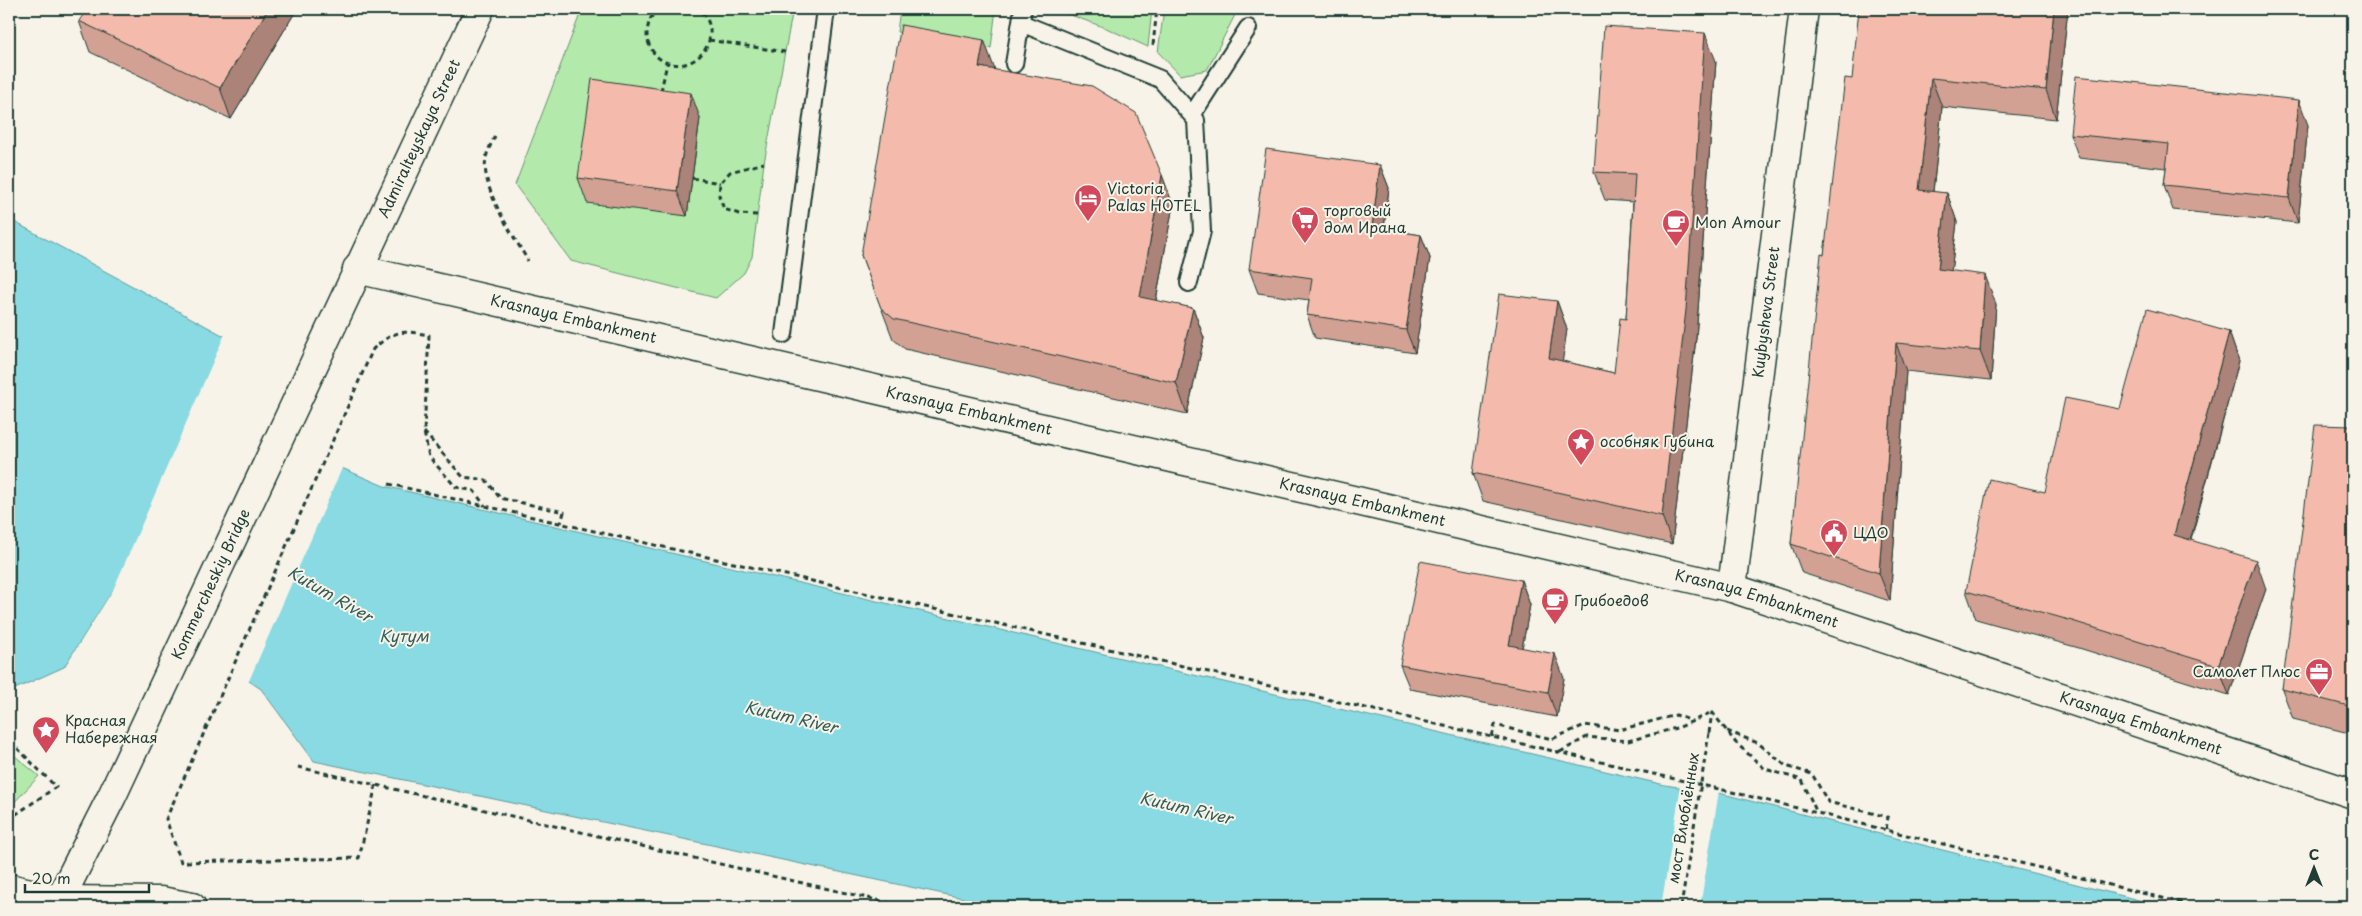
<svg xmlns="http://www.w3.org/2000/svg" width="2362" height="916" font-family="'Playpen Sans',sans-serif">
<rect width="100%" height="100%" fill="#f7f3e8"/>
<filter id="ink" filterUnits="userSpaceOnUse"><feTurbulence type="fractalNoise" baseFrequency=".02" numOctaves="2"/><feDisplacementMap in="SourceGraphic" scale="10" xChannelSelector="R" yChannelSelector="G"/><feConvolveMatrix kernelMatrix="1 2 1 2 8 2 1 2 1" color-interpolation-filters="sRGB"/></filter>
<g filter="url(#ink)">
<path fill="#b3e9ab" stroke="#699370" d="M 582,9 L 793,9 L 764,163 L 752,257 L 744,273 L 716,298 L 571,261 L 515,185 Z
M 900,9 L 996,9 L 991,48 L 897,32 Z
M 1054,9 L 1152,9 L 1148,47 L 1106,28 Z
M 1164,9 L 1200,9 L 1235,15 L 1207,70 L 1180,75 L 1158,52 Z
M 9,751 L 39,776 L 9,808 Z"/>
<path fill="#89dae2" stroke="#5f9b9c" d="M 9,219 L 294,374 L 269,437 L 384,486 L 1665,785 L 1723,794 L 2166,907 L 1005,907 L 314,761 L 261,689 L 113,590 L 64,667 L 15,689 L 9,687 Z"/>
<path fill="#f7f3e8" d="M 225,334 L 295,372 L 273,436 L 343,466 L 248,683 L 114,594 L 63,670 L 113,590 Z
M 1681,785 L 1719,791 L 1700,907 L 1661,907 Z"/>
<g fill="none" stroke-linecap="round" stroke-linejoin="round">
<g stroke="#1f3d34" stroke-width="20">
<path id="service" d="M 1021,23 L 1160,79 L 1196,120 L 1202,231 L 1189,283
M 1014,64 L 1023,9
M 1192,115 L 1248,28
M 784,334 L 826,9"/>
</g>
<g stroke="#1f3d34" stroke-width="31">
<g id="minor">
<path id="s1" d="M 1732,588 L 1804,9"/>
<path d="M 9,888 L 61,900"/>
</g>
</g>
<g stroke="#1f3d34" stroke-width="31">
<path id="tertiary" d="M 61,900 L 161,901 L 192,907"/>
</g>
<g stroke="#1f3d34" stroke-width="31">
<g id="secondary">
<path id="s2" d="M 357,269 L 1732,588 L 2353,794"/>
<path id="s3" d="M 56,907 L 112,796 L 480,9"/>
</g>
</g>
<path stroke="#1f3d34" stroke-width="3" stroke-dasharray="5 4" stroke-linecap="butt" d="M 659,9 C 650,15 647,26 647,36 C 648,45 653,54 660,59 C 695,81 729,33 698,9
M 709,40 L 785,52
M 1153,45 L 1157,9
M 661,91 L 667,63
M 495,136 C 492,142 489,148 487,154 C 477,185 513,234 528,261
M 692,178 L 720,183
M 757,215 L 739,214 L 724,209 L 719,196 L 720,183 L 730,172 L 764,163
M 424,432 L 463,477 L 486,480 L 500,498 L 564,512 L 561,523
M 389,484 L 1732,792 L 2199,907
M 1712,712 L 1736,743 L 1765,769 L 1802,780 L 1817,813
M 1727,731 L 1758,743 L 1786,766 L 1812,774 L 1828,802 L 1888,817 L 1886,830
M 1709,733 L 1712,712
M 1492,737 L 1495,725 L 1552,739 L 1585,725 L 1619,730 L 1676,715 L 1692,721
M 9,745 L 18,749 L 56,787 L 9,819
M 1560,752 L 1587,737 L 1628,741 L 1680,727 L 1712,712
M 298,767 L 907,907
M 376,785 L 359,858 L 181,862 L 166,819 L 373,349 C 395,330 401,330 429,335 L 424,432 L 429,457 L 456,487 L 474,491 L 485,506"/>
<use href="#service" stroke="#f7f3e8" stroke-width="16"/>
<use href="#minor" stroke="#f7f3e8" stroke-width="28"/>
<use href="#tertiary" stroke="#f7f3e8" stroke-width="28"/>
<use href="#secondary" stroke="#f7f3e8" stroke-width="28"/>
<path stroke="#1f3d34" stroke-width="3" stroke-dasharray="5 4" stroke-linecap="butt" d="M 1681,907 L 1709,733"/>
</g>
<path fill="#d2a194" stroke="#1f3d34" d="M 297,9 L 231,119 L 90,52 L 79,21 Z
M 2068,9 L 2056,119 L 1942,107 L 1933,192 L 1947,193 L 1957,222 L 1951,271 L 1996,304 L 1991,380 L 1906,371 L 1890,601 L 1802,573 L 1791,544 L 1824,255 L 1852,79 Z
M 984,40 L 994,70 L 1162,175 L 1173,205 L 1156,301 L 1193,308 L 1204,338 L 1187,414 L 905,349 L 893,339 L 861,255 Z
M 1716,61 L 1696,338 L 1672,544 L 1483,501 L 1473,473 L 1557,301 L 1567,329 L 1562,361 L 1614,373 L 1626,319 L 1633,202 L 1605,200 L 1594,172 Z
M 700,118 L 687,216 L 587,203 L 578,178 Z
M 2308,125 L 2298,223 L 2173,210 L 2164,185 L 2166,168 L 2079,158 L 2070,134 Z
M 1380,165 L 1389,188 L 1384,229 L 1421,235 L 1430,258 L 1415,353 L 1315,338 L 1307,315 L 1309,300 L 1258,293 L 1249,269 Z
M 2229,332 L 2239,361 L 2191,540 L 2266,589 L 2229,695 L 2079,648 L 1976,619 L 1966,591 L 2045,492 L 2120,409 Z
M 2353,426 L 2353,734 L 2293,719 L 2282,689 Z
M 1521,580 L 1530,605 L 1522,648 L 1564,678 L 1557,717 L 1410,689 L 1400,665 Z"/>
<path fill="#ab8378" stroke="#1f3d34" d="M 268,9 L 297,9 L 231,119 L 220,88 Z
M 2054,9 L 2068,9 L 2056,119 L 2046,90 Z
M 1705,33 L 1716,61 L 1696,338 L 1672,544 L 1662,516 Z
M 984,40 L 995,70 L 979,67 Z
M 1931,78 L 1942,107 L 1930,219 L 1919,190 Z
M 691,93 L 700,118 L 687,216 L 677,191 Z
M 2299,100 L 2308,125 L 2298,223 L 2289,198 Z
M 1380,165 L 1389,188 L 1381,251 L 1372,227 Z
M 1162,175 L 1173,205 L 1151,328 L 1140,297 Z
M 1947,193 L 1957,222 L 1948,298 L 1938,269 Z
M 1421,235 L 1430,258 L 1415,353 L 1406,330 Z
M 1985,275 L 1996,304 L 1991,380 L 1980,351 Z
M 1557,301 L 1567,329 L 1559,386 L 1549,358 Z
M 1193,308 L 1204,338 L 1187,414 L 1176,383 Z
M 2229,332 L 2239,361 L 2184,563 L 2174,535 Z
M 1896,343 L 1906,371 L 1890,601 L 1879,573 Z
M 2256,560 L 2266,589 L 2229,695 L 2218,666 Z
M 1521,580 L 1530,605 L 1518,670 L 1509,645 Z
M 1555,654 L 1564,678 L 1557,717 L 1548,692 Z"/>
<path fill="#f4bbac" stroke="#1f3d34" d="M 87,9 L 268,9 L 220,88 L 79,21 Z
M 1859,9 L 2054,9 L 2046,90 L 1931,78 L 1919,190 L 1947,193 L 1938,269 L 1985,275 L 1980,351 L 1896,343 L 1879,573 L 1791,544 L 1821,254 L 1824,255 L 1845,78 L 1852,79 Z
M 901,25 L 984,40 L 979,67 L 1092,86 L 1136,113 L 1162,175 L 1140,297 L 1193,308 L 1176,383 L 894,319 L 881,308 L 861,255 Z
M 1604,26 L 1705,33 L 1686,310 L 1662,516 L 1473,473 L 1499,294 L 1557,301 L 1549,358 L 1614,373 L 1620,318 L 1626,319 L 1635,174 L 1594,172 Z
M 2076,76 L 2299,100 L 2289,198 L 2164,185 L 2169,144 L 2070,134 Z
M 592,79 L 691,93 L 677,191 L 578,178 Z
M 1266,149 L 1380,165 L 1372,227 L 1421,235 L 1406,330 L 1307,315 L 1312,278 L 1249,269 Z
M 2147,309 L 2229,332 L 2174,535 L 2256,560 L 2218,666 L 2069,620 L 1966,591 L 1989,479 L 2045,492 L 2065,398 L 2120,409 Z
M 2315,425 L 2353,426 L 2353,707 L 2282,689 Z
M 1420,561 L 1521,580 L 1509,645 L 1555,654 L 1548,692 L 1400,665 Z"/>
</g>
<defs>
<g id="hotel-pin" transform="scale(1.4375)"><path d="M0 17L-7.5 6A9.5 9.5 0 1 1 7.5 6Z" fill="#d1495b" stroke="#f7f3e8"/><path d="M-6-4.5h1.5V1H6V5H4.5V3h-9V5H-6ZM-4 0a1.8 1.8 0 1 1 3.6 0ZM.5 0V-2.5h3Q6-2.5 6 0Z" fill="#fff"/></g>
<g id="supermarket-pin" transform="scale(1.4375)"><path d="M0 17L-7.5 6A9.5 9.5 0 1 1 7.5 6Z" fill="#d1495b" stroke="#f7f3e8"/><path d="M-6-5.5h2.5l.6 2H6L4.5 2H-2.5L-4.4-4H-6ZM-1.5 3.2a1.3 1.3 0 1 0 .1 0ZM3 3.2a1.3 1.3 0 1 0 .1 0Z" fill="#fff"/></g>
<g id="cafe-pin" transform="scale(1.4375)"><path d="M0 17L-7.5 6A9.5 9.5 0 1 1 7.5 6Z" fill="#d1495b" stroke="#f7f3e8"/><path d="M-5.5-4.5H6V0H3Q3 3.5 0 3.5H-2.5Q-5.5 3.5-5.5 0ZM3-3.2v2h1.7v-2ZM-6 4.5H4V6H-6Z" fill="#fff"/></g>
<g id="sight-pin" transform="scale(1.4375)"><path d="M0 17L-7.5 6A9.5 9.5 0 1 1 7.5 6Z" fill="#d1495b" stroke="#f7f3e8"/><path d="M0-6L1.8-2.2L6-1.7L2.9 1.2L3.7 5.4L0 3.3L-3.7 5.4L-2.9 1.2L-6-1.7L-1.8-2.2Z" fill="#fff"/></g>
<g id="civic-pin" transform="scale(1.4375)"><path d="M0 17L-7.5 6A9.5 9.5 0 1 1 7.5 6Z" fill="#d1495b" stroke="#f7f3e8"/><path d="M-.6-6.5H3V-4.5H.6V-3L4-1V1h2V6H-6V1h2V-1L-.6-3ZM-1.2 2.5V6h2.4V2.5Z" fill="#fff"/></g>
<g id="office-pin" transform="scale(1.4375)"><path d="M0 17L-7.5 6A9.5 9.5 0 1 1 7.5 6Z" fill="#d1495b" stroke="#f7f3e8"/><path d="M-6-3h4V-5.5h4V-3h4V5H-6ZM-1-4.5V-3h2v-1.5ZM-6 0V1H6V0Z" fill="#fff"/></g>
</defs>
<g fill-rule="evenodd">
<use href="#hotel-pin" x="1088" y="198"/>
<use href="#supermarket-pin" x="1305" y="220"/>
<use href="#cafe-pin" x="1676" y="223"/>
<use href="#sight-pin" x="1581" y="442"/>
<use href="#civic-pin" x="1834" y="533"/>
<use href="#cafe-pin" x="1555" y="601"/>
<use href="#office-pin" x="2319" y="672"/>
<use href="#sight-pin" x="46" y="730"/>
</g>
<g text-anchor="middle" stroke-width="4" stroke-linejoin="round" paint-order="stroke">
<g font-size="15" fill="#1f3d34" stroke="#f7f3e8">
<text dy="5" stroke="none"><textPath href="#s3" startOffset="850">Admiralteyskaya Street</textPath></text>
<text dy="5" stroke="none"><textPath href="#s1" startOffset="278">Kuybysheva Street</textPath></text>
<text dy="5" stroke="none"><textPath href="#s2" startOffset="222">Krasnaya Embankment</textPath></text>
<text dy="5" stroke="none"><textPath href="#s2" startOffset="628">Krasnaya Embankment</textPath></text>
<text dy="5" stroke="none"><textPath href="#s2" startOffset="1032">Krasnaya Embankment</textPath></text>
<text dy="5" stroke="none"><textPath href="#s3" startOffset="358">Kommercheskiy Bridge</textPath></text>
<text dy="5" stroke="none"><textPath href="#s2" startOffset="1438">Krasnaya Embankment</textPath></text>
<text dy="5" stroke="none"><textPath href="#s2" startOffset="1842">Krasnaya Embankment</textPath></text>
<text transform="translate(1684 818) rotate(-81)" y="5">мост Влюблённых</text>
</g>
<g font-size="15" fill="#1f3d34" stroke="#f7f3e8" text-anchor="start">
<text x="1107" y="194">Victoria<tspan x="1107" dy="17">Palas HOTEL</tspan></text>
<text x="1324" y="216">торговый<tspan x="1324" dy="17">дом Ирана</tspan></text>
<text x="1695" y="228">Mon Amour</text>
<text x="1600" y="447">особняк Губина</text>
<text x="1853" y="538">ЦДО</text>
<text x="1574" y="606">Грибоедов</text>
<text x="2300" y="677" text-anchor="end">Самолет Плюс</text>
<text x="65" y="726">Красная<tspan x="65" dy="17">Набережная</tspan></text>
</g>
<g font-size="16" font-style="italic" fill="#345c57" stroke="#f7f3e8">
<text transform="translate(330 594) rotate(30)" y="6">Kutum River</text>
<text x="404" y="642">Кутум</text>
<text transform="translate(791 717) rotate(13)" y="6">Kutum River</text>
<text transform="translate(1186 808) rotate(13)" y="6">Kutum River</text>
</g>
</g>
<rect width="2362" height="916" fill="none" stroke="#f7f3e8" stroke-width="30"/>
<rect x="15" y="15" width="2332" height="886" fill="none" stroke="#1f3d34" stroke-width="2" filter="url(#ink)"/>
<g transform="translate(2314 868)" stroke="#f7f3e8" stroke-width="4" paint-order="stroke">
<path d="M0-4L9 19L0 12L-9 19Z" fill="#1f3d34"/>
<text y="-8" font-size="14" font-weight="bold" text-anchor="middle" fill="#1f3d34">С</text>
</g>
<path d="M25 884v8h124v-8" fill="none" stroke="#1f3d34" stroke-width="2.5"/>
<text x="32" y="884" font-size="15" fill="#1f3d34" stroke="#f7f3e8" stroke-width="4" paint-order="stroke">20 m</text>
</svg>
